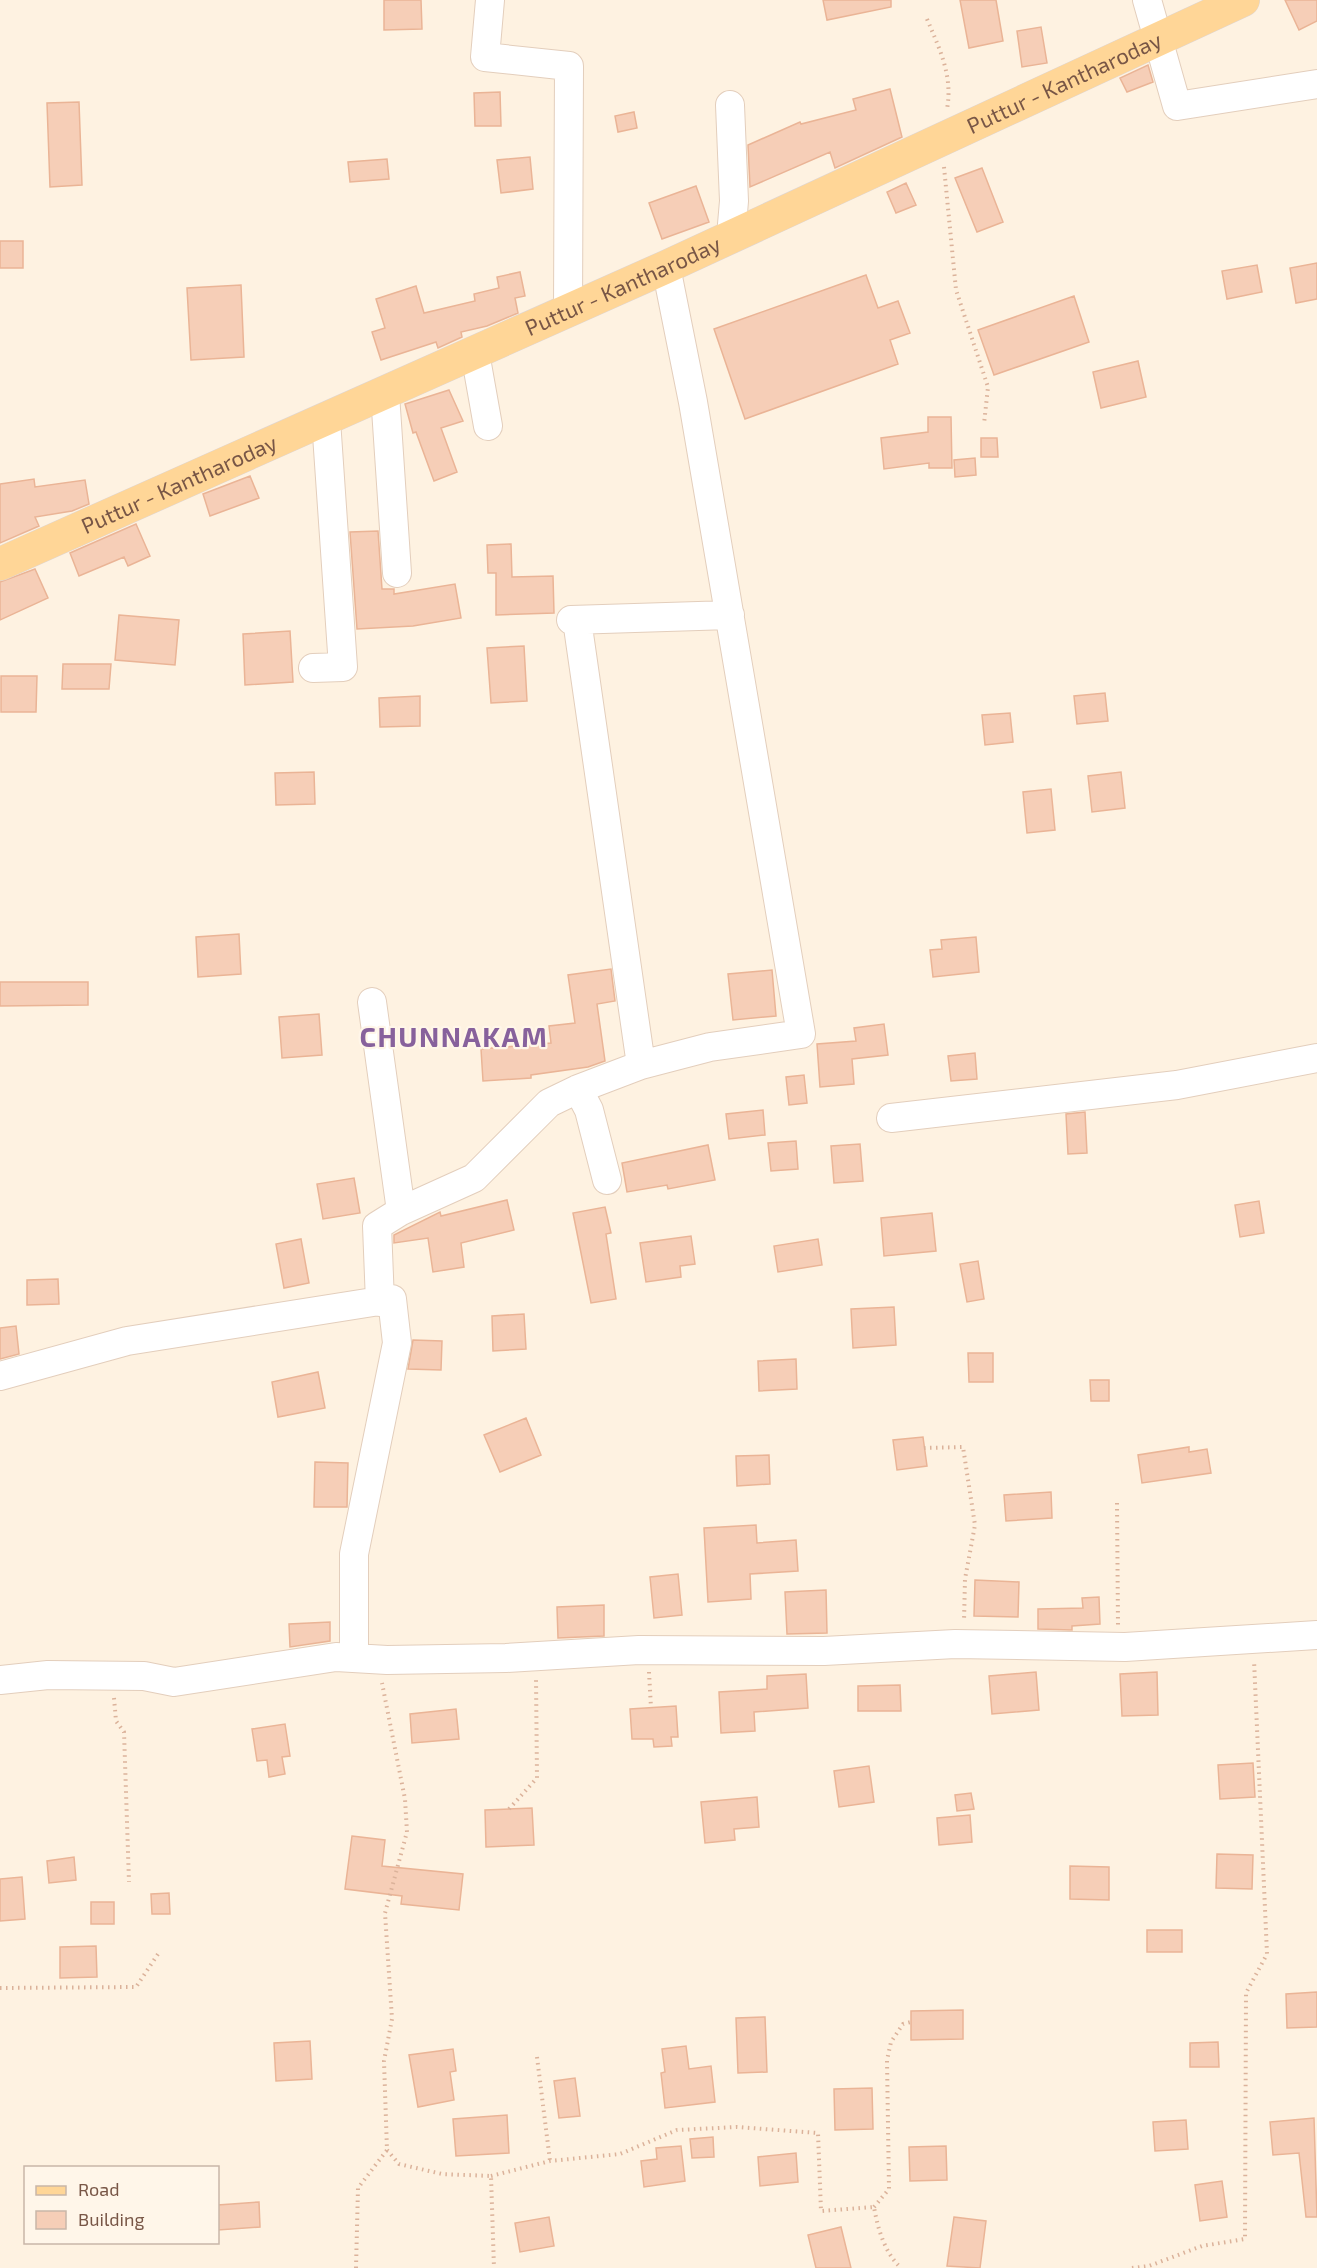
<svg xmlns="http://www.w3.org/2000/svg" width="1317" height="2268" font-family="'Exo 2',sans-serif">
<rect width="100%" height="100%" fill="#fef2e1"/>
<path fill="#f6ceb7" stroke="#eab496" stroke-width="1.5" d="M 384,0 L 421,0 L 422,29 L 384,30 Z
M 823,0 L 891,0 L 891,7 L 827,20 Z
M 960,0 L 996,0 L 1003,41 L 969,48 Z
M 1285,0 L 1317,0 L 1317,21 L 1299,30 Z
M 1041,27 L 1047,63 L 1022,67 L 1017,31 Z
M 1148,65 L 1153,82 L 1127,92 L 1120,78 Z
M 890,89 L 902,137 L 835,168 L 830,152 L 750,187 L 748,145 L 800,122 L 801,124 L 856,110 L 853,99 Z
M 500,92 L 501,126 L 475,126 L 474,93 Z
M 79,102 L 82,185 L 50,187 L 47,103 Z
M 634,112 L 637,128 L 618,132 L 615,116 Z
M 530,157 L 533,189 L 501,193 L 497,160 Z
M 387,159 L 389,179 L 350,182 L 348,162 Z
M 982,168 L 1003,222 L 977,232 L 955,178 Z
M 906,183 L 916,205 L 896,213 L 887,192 Z
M 696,186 L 709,222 L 662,239 L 649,203 Z
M 0,241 L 23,241 L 23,268 L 0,268 Z
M 1317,263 L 1317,299 L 1296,303 L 1290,268 Z
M 1257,265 L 1262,292 L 1227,299 L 1222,271 Z
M 520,272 L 525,296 L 515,298 L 518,313 L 487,326 L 461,332 L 462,337 L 438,348 L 436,342 L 381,360 L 372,332 L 385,328 L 376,299 L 416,286 L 424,313 L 475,301 L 474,294 L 499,288 L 497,277 Z
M 866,275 L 878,308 L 898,301 L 910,333 L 890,340 L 898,364 L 745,419 L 714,329 Z
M 241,285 L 244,357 L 191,360 L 187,288 Z
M 1074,296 L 1089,342 L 994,375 L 978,330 Z
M 1138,361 L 1146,397 L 1101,408 L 1093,372 Z
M 449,390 L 463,421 L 441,428 L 457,472 L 434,481 L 416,432 L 413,433 L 405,404 Z
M 928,417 L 951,417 L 952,468 L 929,468 L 929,463 L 884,469 L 881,438 L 928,432 Z
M 981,438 L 997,438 L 998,457 L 981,457 Z
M 975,458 L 976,475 L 955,477 L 954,460 Z
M 250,476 L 259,498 L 210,516 L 203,494 Z
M 34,479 L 35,487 L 85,480 L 89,504 L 72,511 L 35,517 L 39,526 L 0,543 L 0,484 Z
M 136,524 L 150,556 L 128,566 L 124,557 L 79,576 L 70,553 Z
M 378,531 L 382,589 L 394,589 L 394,594 L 455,584 L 461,618 L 413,626 L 357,629 L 350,532 Z
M 511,544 L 512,577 L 553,576 L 554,613 L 496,615 L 496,573 L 488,573 L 487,545 Z
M 35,569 L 48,598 L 0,620 L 0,582 Z
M 119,615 L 179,620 L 175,665 L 115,660 Z
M 290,631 L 293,682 L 245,685 L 243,634 Z
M 524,646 L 527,701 L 491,703 L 487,648 Z
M 63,664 L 111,664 L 109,689 L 62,689 Z
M 1,676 L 37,676 L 36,712 L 1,712 Z
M 1105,693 L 1108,721 L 1077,724 L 1074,696 Z
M 420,696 L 420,726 L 380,727 L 379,698 Z
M 1010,713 L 1013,742 L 985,745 L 982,715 Z
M 314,772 L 315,804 L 276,805 L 275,773 Z
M 1121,772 L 1125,808 L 1092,812 L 1088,776 Z
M 1051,789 L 1055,830 L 1027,833 L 1023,792 Z
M 239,934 L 241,974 L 198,977 L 196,937 Z
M 976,937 L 979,972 L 933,977 L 930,950 L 942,949 L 941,940 Z
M 611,969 L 615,1001 L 597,1004 L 605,1061 L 588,1067 L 531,1075 L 531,1078 L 483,1081 L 481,1049 L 551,1043 L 549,1026 L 575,1023 L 568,975 Z
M 772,970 L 776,1016 L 733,1020 L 728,974 Z
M 0,982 L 88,982 L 88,1005 L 0,1006 Z
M 319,1014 L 322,1055 L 282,1058 L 279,1017 Z
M 884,1024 L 888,1055 L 852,1059 L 854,1084 L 820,1087 L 817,1044 L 856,1041 L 854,1028 Z
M 975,1053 L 977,1079 L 951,1081 L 948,1056 Z
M 804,1075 L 807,1103 L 789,1105 L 786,1077 Z
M 763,1110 L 765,1135 L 729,1139 L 726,1114 Z
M 1085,1112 L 1087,1153 L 1068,1154 L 1066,1114 Z
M 796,1141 L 798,1169 L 771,1171 L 768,1143 Z
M 860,1144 L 863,1181 L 834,1183 L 831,1146 Z
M 708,1145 L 715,1180 L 668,1189 L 667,1185 L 627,1192 L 622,1163 Z
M 354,1178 L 360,1213 L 323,1219 L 317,1184 Z
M 507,1200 L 514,1230 L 461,1243 L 464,1267 L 433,1272 L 428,1238 L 394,1243 L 394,1235 L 440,1212 L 441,1216 Z
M 1259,1201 L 1264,1233 L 1240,1237 L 1235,1205 Z
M 605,1207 L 611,1233 L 606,1234 L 616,1299 L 591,1303 L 573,1213 Z
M 932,1213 L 936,1251 L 884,1256 L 881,1218 Z
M 691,1236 L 695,1264 L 680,1266 L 681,1277 L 646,1282 L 640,1243 Z
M 301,1239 L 309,1283 L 284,1288 L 276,1244 Z
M 818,1239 L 822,1265 L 778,1272 L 774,1246 Z
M 978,1261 L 984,1299 L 967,1302 L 960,1264 Z
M 58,1279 L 59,1304 L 27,1305 L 27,1280 Z
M 894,1307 L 896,1345 L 853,1348 L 851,1309 Z
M 524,1314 L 526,1349 L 493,1351 L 492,1316 Z
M 16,1326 L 19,1354 L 0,1359 L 0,1328 Z
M 413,1340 L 442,1341 L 441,1370 L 408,1369 Z
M 968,1353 L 993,1353 L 993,1382 L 969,1382 Z
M 796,1359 L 797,1389 L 759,1391 L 758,1361 Z
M 318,1372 L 325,1408 L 278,1417 L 272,1382 Z
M 1090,1380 L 1109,1380 L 1109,1401 L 1091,1401 Z
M 526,1418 L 541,1455 L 500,1472 L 484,1435 Z
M 923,1437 L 927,1466 L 897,1470 L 893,1440 Z
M 1189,1447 L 1189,1452 L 1207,1449 L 1211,1473 L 1142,1483 L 1138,1455 Z
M 769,1455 L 770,1484 L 737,1486 L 736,1456 Z
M 315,1462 L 348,1463 L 347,1507 L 314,1507 Z
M 1051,1492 L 1052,1518 L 1006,1521 L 1004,1495 Z
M 756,1525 L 757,1543 L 796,1540 L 798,1571 L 750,1574 L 751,1599 L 708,1602 L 704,1528 Z
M 678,1574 L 682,1615 L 654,1618 L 650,1577 Z
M 975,1580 L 1019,1582 L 1018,1617 L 974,1616 Z
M 826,1590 L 827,1633 L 787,1634 L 785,1592 Z
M 1099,1597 L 1100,1624 L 1072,1626 L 1072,1630 L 1038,1629 L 1038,1609 L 1083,1608 L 1082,1598 Z
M 604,1605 L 604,1636 L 558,1638 L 557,1607 Z
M 330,1622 L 330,1641 L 290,1647 L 289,1624 Z
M 1036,1672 L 1039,1710 L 992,1714 L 989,1676 Z
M 1157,1672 L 1158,1715 L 1122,1716 L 1120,1674 Z
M 806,1674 L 808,1708 L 754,1712 L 755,1731 L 721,1733 L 719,1692 L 767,1689 L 767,1676 Z
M 900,1685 L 901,1711 L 858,1711 L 858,1686 Z
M 676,1706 L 678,1737 L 671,1737 L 672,1746 L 654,1747 L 653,1739 L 632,1739 L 630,1709 Z
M 456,1709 L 459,1739 L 412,1743 L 410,1714 Z
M 285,1724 L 290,1756 L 282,1757 L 285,1774 L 269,1777 L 267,1760 L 257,1761 L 252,1729 Z
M 1253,1763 L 1255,1797 L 1220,1799 L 1218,1765 Z
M 869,1766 L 874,1802 L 839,1807 L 834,1771 Z
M 971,1793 L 974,1809 L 957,1811 L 955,1795 Z
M 757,1797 L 759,1827 L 734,1829 L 735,1840 L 705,1843 L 701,1802 Z
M 532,1808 L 534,1845 L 486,1847 L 485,1810 Z
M 970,1815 L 972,1842 L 939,1845 L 937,1818 Z
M 352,1836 L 385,1840 L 382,1866 L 463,1874 L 459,1910 L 401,1904 L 402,1896 L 345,1889 Z
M 1217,1854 L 1253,1855 L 1252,1889 L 1216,1888 Z
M 74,1857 L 76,1880 L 49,1883 L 47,1861 Z
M 1070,1866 L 1109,1867 L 1109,1900 L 1070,1899 Z
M 22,1877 L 25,1919 L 0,1921 L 0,1879 Z
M 169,1893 L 170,1914 L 152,1914 L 151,1894 Z
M 91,1902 L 114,1902 L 114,1924 L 91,1924 Z
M 1147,1930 L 1182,1930 L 1182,1952 L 1147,1952 Z
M 96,1946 L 97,1977 L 60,1978 L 60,1947 Z
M 1317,1992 L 1317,2027 L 1287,2028 L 1286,1994 Z
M 963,2010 L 963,2039 L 911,2040 L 911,2011 Z
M 765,2017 L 767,2072 L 738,2073 L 736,2018 Z
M 310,2041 L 312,2079 L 276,2081 L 274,2043 Z
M 1218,2042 L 1219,2067 L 1190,2067 L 1190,2043 Z
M 686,2046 L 689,2069 L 711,2066 L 715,2102 L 665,2108 L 661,2073 L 665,2072 L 662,2049 Z
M 453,2049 L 456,2071 L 450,2072 L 454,2100 L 418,2107 L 409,2055 Z
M 575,2078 L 580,2116 L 559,2118 L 554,2081 Z
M 872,2088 L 873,2129 L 835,2130 L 834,2089 Z
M 507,2115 L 509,2153 L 456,2156 L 453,2119 Z
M 1314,2118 L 1317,2217 L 1306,2217 L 1299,2153 L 1273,2155 L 1270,2122 Z
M 1186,2120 L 1188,2149 L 1155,2151 L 1153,2122 Z
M 713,2137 L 714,2157 L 692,2158 L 690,2139 Z
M 681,2146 L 685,2181 L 644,2187 L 641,2161 L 657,2159 L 656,2148 Z
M 946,2146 L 947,2180 L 910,2181 L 909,2147 Z
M 796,2153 L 798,2182 L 760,2186 L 758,2157 Z
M 1222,2181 L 1227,2217 L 1200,2221 L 1195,2185 Z
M 259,2202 L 260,2227 L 218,2230 L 218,2205 Z
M 549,2217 L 554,2246 L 520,2252 L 515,2223 Z
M 954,2217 L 986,2221 L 980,2268 L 947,2266 Z
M 841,2227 L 851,2268 L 816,2268 L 808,2235 Z"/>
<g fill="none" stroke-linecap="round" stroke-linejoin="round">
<g stroke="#e3cebc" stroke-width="30">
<path id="minor" d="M 490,0 L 485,57 L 569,66 L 568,311
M 1147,0 L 1177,106 L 1317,84
M 730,105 L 734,201 L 731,236
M 475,353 L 488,426
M 385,394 L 397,573
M 571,620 L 730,615
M 577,620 L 641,1065
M 313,668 L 343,667 L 326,420
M 372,1002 L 401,1211
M 578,1089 L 589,1110 L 607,1180
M 891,1118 L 1177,1085 L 1317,1058
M 380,1302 L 377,1226 L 401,1211 L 474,1178 L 549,1103 L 578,1089 L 641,1065 L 710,1047 L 801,1034 L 693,402 L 666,267
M 0,1376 L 127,1341 L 392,1299 L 397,1343 L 354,1554 L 354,1656
M 0,1680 L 48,1675 L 144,1676 L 174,1682 L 336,1657 L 387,1660 L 506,1658 L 639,1650 L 824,1651 L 955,1644 L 1125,1647 L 1317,1635"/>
</g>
<g stroke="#dfd6d3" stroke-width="34">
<g id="major">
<path id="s1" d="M 0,564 L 666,267 L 1243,0"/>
</g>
</g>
<path stroke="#dbb29a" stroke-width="4" stroke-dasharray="1.5 4.5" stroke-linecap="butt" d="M 927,19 C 940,50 953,76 947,109
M 944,167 L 956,290 L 988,387 L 984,424
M 924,1448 L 963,1447 L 975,1525 L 965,1579 L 964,1622
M 1117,1503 L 1118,1625
M 649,1672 L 651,1708
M 114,1698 L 116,1721 L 124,1732 L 129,1882
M 509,1809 L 537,1778 L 536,1678
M 0,1988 L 136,1987 L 158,1954
M 537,2057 L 550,2161
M 387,2150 L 399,2164 L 442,2174 L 491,2176 L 494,2268
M 491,2176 L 550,2161 L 620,2154 L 677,2130 L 737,2127 L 818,2133 L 821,2211 L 874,2207 C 878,2230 885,2253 901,2268
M 874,2207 L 889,2189 L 887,2060 L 891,2042 L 903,2024 L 911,2022
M 356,2268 L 358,2188 L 387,2150 L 384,2061 L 392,2019 L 385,1913 L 407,1832 L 405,1799 L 382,1683
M 1132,2268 L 1149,2266 L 1202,2246 L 1245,2239 L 1246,1993 L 1267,1954 L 1254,1660"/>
<use href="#minor" stroke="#fff" stroke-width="28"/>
<use href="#major" stroke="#ffd697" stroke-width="33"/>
</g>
<g text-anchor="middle" stroke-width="4.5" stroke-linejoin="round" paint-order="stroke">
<g font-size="22" fill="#785646" stroke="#fff6e9">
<text dy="8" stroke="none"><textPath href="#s1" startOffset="1168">Puttur - Kantharoday</textPath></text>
<text dy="8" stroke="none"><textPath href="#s1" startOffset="682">Puttur - Kantharoday</textPath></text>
<text dy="8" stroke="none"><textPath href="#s1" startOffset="196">Puttur - Kantharoday</textPath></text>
</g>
<g font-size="28" font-weight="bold" letter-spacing="1.5" fill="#87619c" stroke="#fff6e9">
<text x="454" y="1047">CHUNNAKAM</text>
</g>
</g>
<rect x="24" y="2166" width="195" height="78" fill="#fff6e9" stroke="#c9b6a8" stroke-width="1.5"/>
<rect x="36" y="2186" width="30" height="9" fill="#ffd697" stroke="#c9b6a8" stroke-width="1.5"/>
<text x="78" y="2196" font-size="18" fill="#785646">Road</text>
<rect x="36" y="2211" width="30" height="18" fill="#f6ceb7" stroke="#c9b6a8" stroke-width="1.5"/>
<text x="78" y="2226" font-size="18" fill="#785646">Building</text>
</svg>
